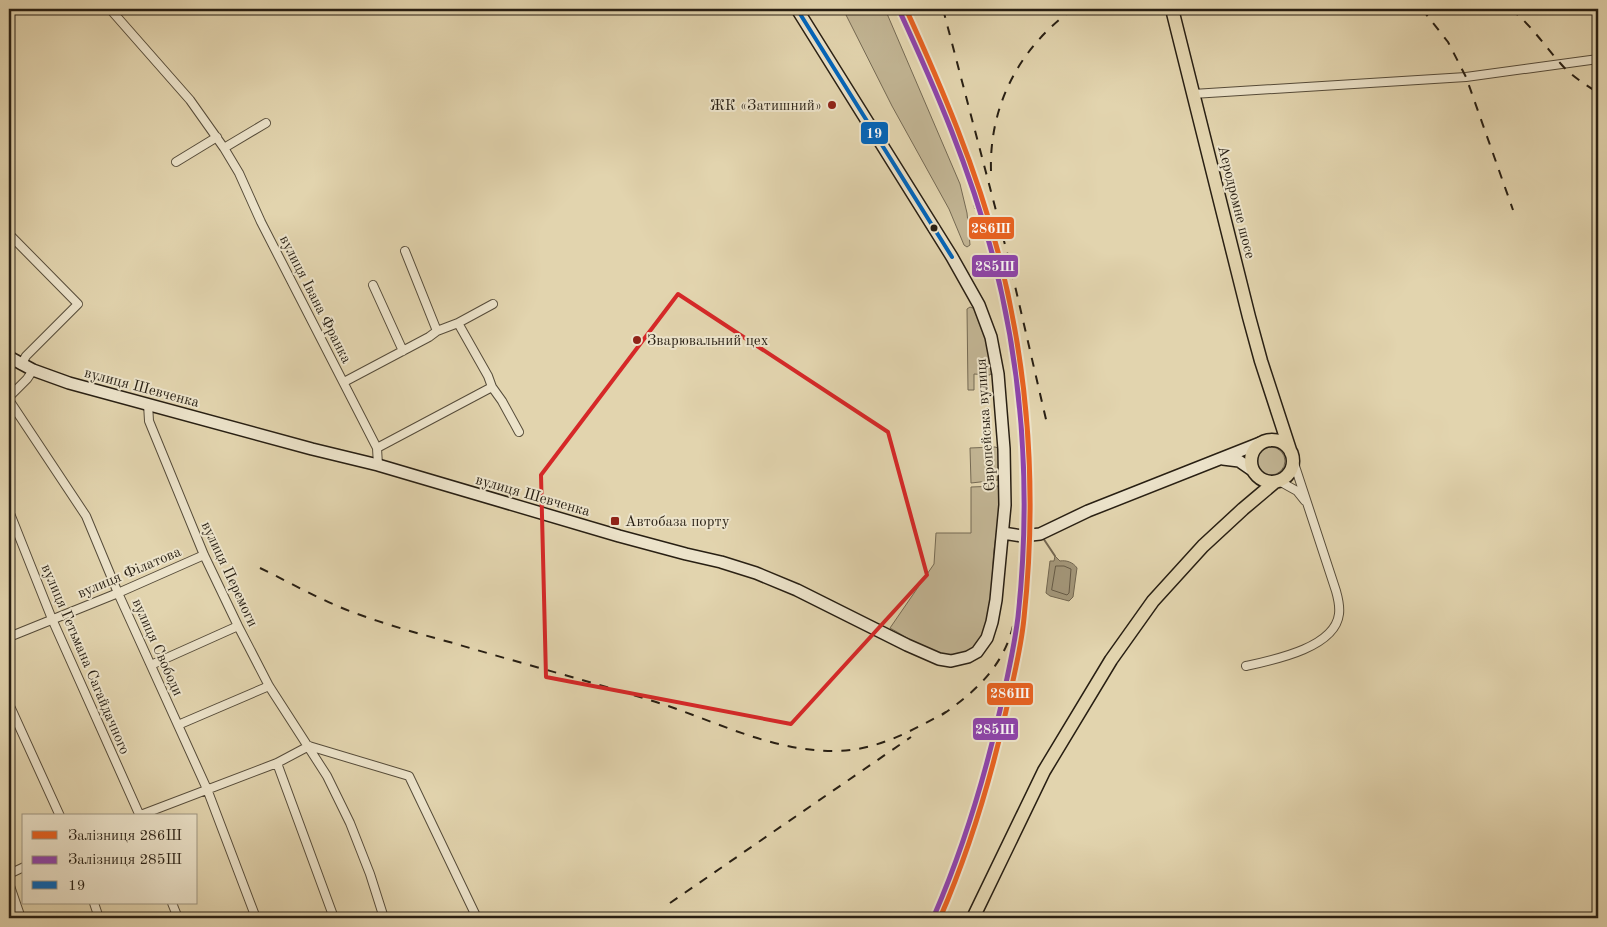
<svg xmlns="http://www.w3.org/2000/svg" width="1607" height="927" font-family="'Old Standard TT',serif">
<rect width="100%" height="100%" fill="#e2d4ae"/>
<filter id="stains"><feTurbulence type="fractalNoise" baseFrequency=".004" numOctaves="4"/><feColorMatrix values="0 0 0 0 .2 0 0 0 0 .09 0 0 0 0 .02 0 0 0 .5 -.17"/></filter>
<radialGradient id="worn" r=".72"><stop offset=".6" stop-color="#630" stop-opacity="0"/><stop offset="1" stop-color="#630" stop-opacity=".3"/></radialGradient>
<path fill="#c2b594" stroke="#756a54" d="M 843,9 L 885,9 L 960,184 L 967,213 L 970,245 L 967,247 L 964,245 L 949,209 L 892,106 Z
M 970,307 L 975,309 L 985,331 L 992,372 L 990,375 L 974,374 L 974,390 L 968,390 L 967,309 Z
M1257 461a14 14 0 1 1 28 0a14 14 0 1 1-28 0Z
M 995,447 L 998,448 L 999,451 L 998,480 L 971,483 L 970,448 Z
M 998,486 C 1002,501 996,534 994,550 C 991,577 995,649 960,657 C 940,661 907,637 890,628 L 934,564 L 936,533 L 971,533 L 971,487 Z"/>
<path fill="#a39679" stroke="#726650" d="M 1055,556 L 1060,561 C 1066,560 1073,562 1077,568 L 1073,597 L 1069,601 L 1050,596 L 1046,593 L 1050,561 L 1054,561 Z"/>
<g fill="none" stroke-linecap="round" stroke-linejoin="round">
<path stroke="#665a46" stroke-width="1" d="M 1056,566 L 1064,566 L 1071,569 L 1069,593 L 1067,595 L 1052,590 Z"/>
<path stroke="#726650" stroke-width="2" d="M 1043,538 L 1055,556"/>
<g stroke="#564c3a" stroke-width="10">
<path id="minor" d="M 110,9 L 190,100 L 224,148 L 239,173 L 261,222 L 377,448 L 378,465
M 1193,94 L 1466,77 L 1598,59
M 224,148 L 266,123
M 176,162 L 217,137
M 9,234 L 78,304 L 26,356 L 21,365
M 405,251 L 437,331
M 373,285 L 403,351
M 458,323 L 488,376 L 492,387 L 502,401 L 519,432
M 344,382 L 429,337 L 437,331 L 458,323 L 493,304
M 9,397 L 27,379 L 33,370
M 9,400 L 86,516 L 118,593 L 207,789 L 256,918
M 148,404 L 149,421 L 204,555 L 238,626 L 269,686 L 327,776 L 350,823 L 370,874 L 384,918
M 377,448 L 492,387
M 1279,481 L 1297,491 L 1305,501
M 9,511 L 52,619 L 140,816
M 9,637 L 118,593 L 204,555
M 151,665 L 238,626
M 1246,666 C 1273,660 1335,648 1339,614 C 1340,606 1338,598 1336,591 L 1292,457
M 9,704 L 60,816
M 178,725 L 269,686
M 309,746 L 409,776 L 477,918
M 277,763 L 334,918
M 138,816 L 277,763 L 309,746
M 9,874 L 24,867
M 9,883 L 21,918
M 94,903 L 99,918
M 172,903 L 178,918"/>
</g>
<g stroke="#281f13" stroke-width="14">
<path id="secondary" d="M 9,357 L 33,370 L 69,383 L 312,449 L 378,465 L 619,536 L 686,554 L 721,562 L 756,573 L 797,590 L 907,645 L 939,659 L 951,661 L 968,657 L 977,652 L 987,638 L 992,622 L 996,600 L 1005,505 L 1004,449 L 998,374 L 991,337 L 979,305 L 952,257 L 797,9
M 1223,459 L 1239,461 L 1252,470
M 1003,533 L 1022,536 L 1040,534 L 1088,511 L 1260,443"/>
</g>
<g stroke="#281f13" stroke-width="15">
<path id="trunk" d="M 1172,9 L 1249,317 L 1261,361 L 1291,453
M1251 461a21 21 0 1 1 42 0a21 21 0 1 1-42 0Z
M 973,918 L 1044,771 L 1111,660 L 1153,601 L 1203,546 L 1243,509 L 1275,482"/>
</g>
<use href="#minor" stroke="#ece3ca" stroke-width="8"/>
<use href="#secondary" stroke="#ece3ca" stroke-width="11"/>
<use href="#trunk" stroke="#e2d4ae" stroke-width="12"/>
<path stroke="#281f13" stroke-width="2" stroke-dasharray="9 9" stroke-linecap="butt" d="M 901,9 C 933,76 963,144 984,215 C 1019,333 1034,467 1024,590 C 1020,632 1011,671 1002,711 C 985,784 966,850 935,918
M 943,9 L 1009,260 L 1048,428
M 1422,9 L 1448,42 L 1466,77 L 1513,210
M 1511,9 C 1531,25 1544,45 1561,64 C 1571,76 1585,84 1598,93
M 991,171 C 989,105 1020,47 1073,9
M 974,200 L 978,232
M 260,568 C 291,583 322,601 355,613 C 387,625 420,634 453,643 C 520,663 589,681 656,702 C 716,721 772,752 837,751 C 878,750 911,731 946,712
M 942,715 C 975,692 1003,667 1013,626
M 670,903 L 911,737"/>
<g stroke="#ece3ca" stroke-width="8">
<path id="bus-1" d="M 797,9 L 952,257"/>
</g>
<use href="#bus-1" stroke="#0065bd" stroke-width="4"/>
<g stroke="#ece3ca" stroke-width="9">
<path id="rail-1" d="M 906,9 C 942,88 976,168 998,252 C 1029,371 1037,496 1024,618 C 1021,650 1013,680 1006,711 C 990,782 969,851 940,918"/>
</g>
<g stroke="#ece3ca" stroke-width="9">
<path id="rail-2" d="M 900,12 C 936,90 970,169 992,253 C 1023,371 1031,496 1018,617 C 1014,649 1007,679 1000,710 C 984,780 963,849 934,916"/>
</g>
<use href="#rail-1" stroke="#e86221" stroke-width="5"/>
<use href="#rail-2" stroke="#8e44ad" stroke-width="5"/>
</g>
<path fill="none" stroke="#d62828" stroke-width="4" stroke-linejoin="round" d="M 678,294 L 888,432 L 927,575 L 791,724 L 546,677 L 541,475 Z"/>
<g fill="#8f2418" stroke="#ece3ca" stroke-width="2">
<circle cx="832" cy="105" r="5"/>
<circle cx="637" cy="340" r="5"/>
<rect x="610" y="516" width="10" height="10" rx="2.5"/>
</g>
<circle fill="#281f13" stroke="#ece3ca" stroke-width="2" cx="934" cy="228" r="4.5"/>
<g text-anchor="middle" stroke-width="4" stroke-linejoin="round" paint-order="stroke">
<g font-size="15" fill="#281f13" stroke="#ece3ca" text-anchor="start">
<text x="822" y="110" text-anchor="end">ЖК «Затишний»</text>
<text x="647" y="345">Зварювальний цех</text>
<text x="625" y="526">Автобаза порту</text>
</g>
<g font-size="15" fill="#281f13" stroke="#ece3ca">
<text transform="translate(1237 202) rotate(76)" y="5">Аеродромне шосе</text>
<text transform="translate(316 299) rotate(63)" y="5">вулиця Івана Франка</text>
<text transform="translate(142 387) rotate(15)" y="5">вулиця Шевченка</text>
<text transform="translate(985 425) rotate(-94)" y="5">Європейська вулиця</text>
<text transform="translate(533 495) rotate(16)" y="5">вулиця Шевченка</text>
<text transform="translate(129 572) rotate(-23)" y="5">вулиця Філатова</text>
<text transform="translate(230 574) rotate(65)" y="5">вулиця Перемоги</text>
<text transform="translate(158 647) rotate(66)" y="5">вулиця Свободи</text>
<text transform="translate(86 659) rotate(67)" y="5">вулиця Гетьмана Сагайдачного</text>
</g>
</g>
<g stroke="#ece3ca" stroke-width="2">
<rect x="860" y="121" width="29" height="24" rx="5" fill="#0065bd"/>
<rect x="968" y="216" width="47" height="24" rx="5" fill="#e86221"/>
<rect x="971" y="254" width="48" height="24" rx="5" fill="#8e44ad"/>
<rect x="986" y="682" width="48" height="24" rx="5" fill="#e86221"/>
<rect x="972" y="717" width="47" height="24" rx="5" fill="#8e44ad"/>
</g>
<g font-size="14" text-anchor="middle" font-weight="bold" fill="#fff">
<text x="874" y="138">19</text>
<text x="991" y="233">286Ш</text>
<text x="995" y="271">285Ш</text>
<text x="1010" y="698">286Ш</text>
<text x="995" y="734">285Ш</text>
</g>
<rect width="1607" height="927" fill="none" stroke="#e2d4ae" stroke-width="30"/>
<rect x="10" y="10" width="1587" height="907" fill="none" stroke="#281f13" stroke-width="2.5"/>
<rect x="15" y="15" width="1577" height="897" fill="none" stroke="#281f13"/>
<rect x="22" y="814" width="175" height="90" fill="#ece3ca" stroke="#9e9581"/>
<rect x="32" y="831" width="25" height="8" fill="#e86221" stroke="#9e9581"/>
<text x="68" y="840" font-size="15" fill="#281f13">Залізниця 286Ш</text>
<rect x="32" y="856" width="25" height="8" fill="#8e44ad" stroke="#9e9581"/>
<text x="68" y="864" font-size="15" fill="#281f13">Залізниця 285Ш</text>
<rect x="32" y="881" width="25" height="8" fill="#0065bd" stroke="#9e9581"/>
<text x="68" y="890" font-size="15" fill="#281f13">19</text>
<rect width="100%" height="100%" filter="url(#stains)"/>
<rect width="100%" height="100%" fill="url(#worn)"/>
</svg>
